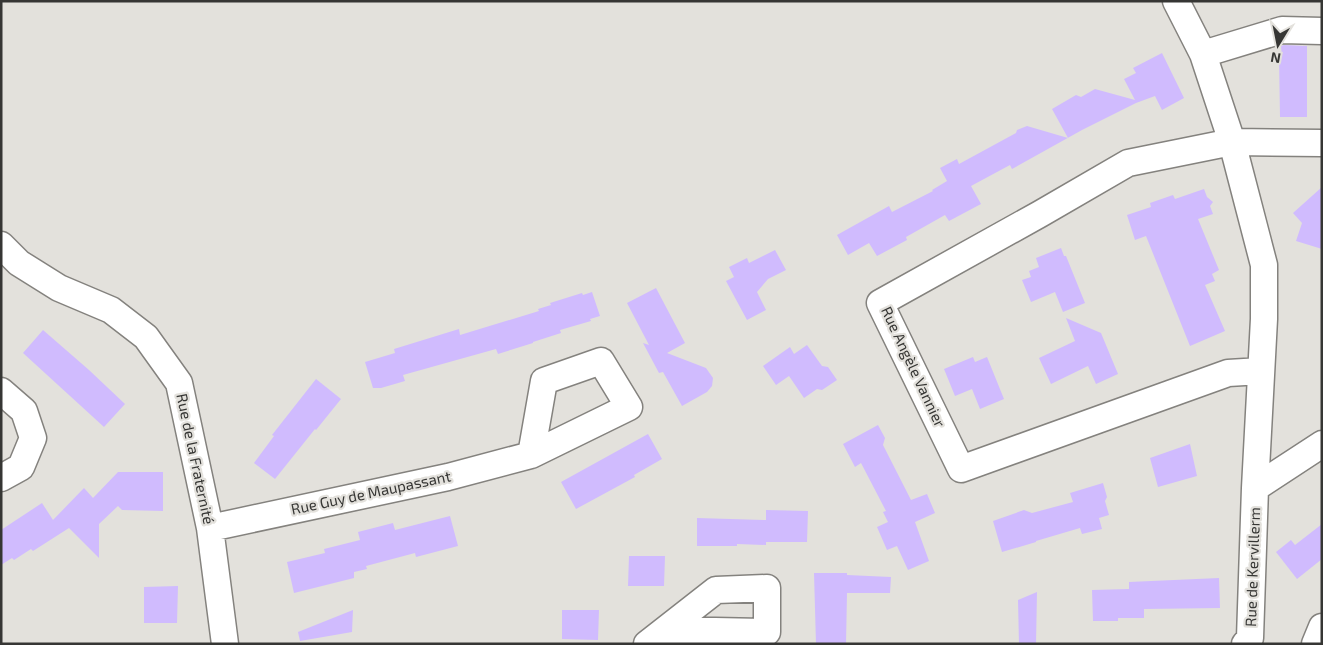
<svg xmlns="http://www.w3.org/2000/svg" width="1323" height="645" font-family="'Exo 2',sans-serif">
<rect width="100%" height="100%" fill="#e3e1dc"/>
<path fill="#d0bbfe" d="M 1284,45 L 1307,46 L 1307,117 L 1280,117 L 1279,56 L 1282,56 L 1281,46 Z
M 1162,53 L 1184,98 L 1162,110 L 1155,96 L 1136,103 L 1082,130 L 1012,169 L 1010,165 L 971,186 L 981,204 L 949,221 L 945,215 L 906,237 L 907,240 L 877,256 L 869,243 L 848,255 L 837,235 L 889,206 L 892,212 L 933,191 L 932,190 L 947,181 L 940,168 L 957,159 L 959,164 L 1016,133 L 1017,130 L 1027,126 L 1068,138 L 1052,109 L 1076,95 L 1081,97 L 1095,89 L 1135,100 L 1124,79 L 1136,73 L 1133,68 Z
M 1322,187 L 1322,249 L 1296,241 L 1302,223 L 1293,213 Z
M 1204,189 L 1207,197 L 1213,202 L 1210,206 L 1213,214 L 1198,219 L 1219,270 L 1212,274 L 1215,281 L 1205,285 L 1225,331 L 1190,346 L 1146,236 L 1135,240 L 1127,215 L 1151,207 L 1150,203 L 1173,195 L 1175,199 Z
M 1061,248 L 1064,256 L 1066,256 L 1085,303 L 1063,312 L 1055,292 L 1031,302 L 1022,280 L 1031,277 L 1029,271 L 1039,267 L 1036,258 Z
M 775,250 L 786,270 L 768,279 L 757,292 L 766,310 L 747,320 L 726,281 L 734,277 L 729,267 L 747,258 L 749,263 Z
M 656,288 L 685,343 L 667,353 L 706,368 L 713,378 L 712,386 L 707,392 L 682,406 L 663,372 L 659,373 L 643,343 L 649,345 L 627,303 Z
M 592,292 L 600,316 L 590,319 L 591,321 L 560,330 L 561,333 L 533,342 L 533,343 L 498,354 L 496,349 L 453,361 L 403,375 L 405,381 L 381,388 L 373,388 L 365,362 L 395,353 L 394,349 L 459,329 L 460,335 L 539,311 L 538,309 L 551,305 L 550,303 L 582,293 L 583,295 Z
M 1066,318 L 1101,333 L 1118,374 L 1096,384 L 1088,366 L 1051,384 L 1039,358 L 1075,341 Z
M 43,330 L 89,370 L 125,404 L 104,427 L 23,353 Z
M 807,345 L 822,366 L 828,367 L 837,380 L 822,390 L 817,389 L 804,398 L 789,376 L 776,385 L 763,366 L 790,347 L 794,354 Z
M 973,357 L 975,362 L 987,357 L 1004,399 L 980,409 L 972,389 L 955,396 L 944,369 Z
M 316,379 L 341,399 L 316,430 L 315,429 L 275,479 L 254,463 L 274,436 L 272,435 Z
M 878,425 L 885,438 L 883,445 L 911,500 L 927,494 L 935,513 L 915,522 L 929,561 L 908,570 L 897,546 L 887,550 L 877,527 L 888,522 L 883,512 L 886,511 L 861,463 L 855,467 L 843,444 Z
M 648,434 L 662,459 L 634,475 L 635,477 L 576,509 L 561,482 Z
M 1190,444 L 1197,476 L 1158,487 L 1150,458 Z
M 118,472 L 163,472 L 163,511 L 122,510 L 118,506 L 99,524 L 99,558 L 69,528 L 33,551 L 31,549 L 14,560 L 12,558 L 1,565 L 1,530 L 42,503 L 53,520 L 84,488 L 93,498 Z
M 1103,483 L 1107,497 L 1105,501 L 1109,515 L 1099,518 L 1102,529 L 1082,534 L 1080,528 L 1036,541 L 1036,542 L 1002,552 L 993,521 L 1024,510 L 1032,513 L 1073,502 L 1070,493 Z
M 766,510 L 808,511 L 807,542 L 766,542 L 766,545 L 737,544 L 737,546 L 697,546 L 697,518 L 766,520 Z
M 450,516 L 458,546 L 416,557 L 415,553 L 366,566 L 367,569 L 354,572 L 354,578 L 294,593 L 287,562 L 325,553 L 324,549 L 360,540 L 358,532 L 393,523 L 395,530 Z
M 1322,524 L 1322,559 L 1297,579 L 1276,552 L 1291,540 L 1295,545 Z
M 629,556 L 665,556 L 664,586 L 628,586 Z
M 814,573 L 847,573 L 847,575 L 891,577 L 890,593 L 847,593 L 846,644 L 816,644 Z
M 1219,578 L 1220,608 L 1144,609 L 1144,618 L 1118,618 L 1118,621 L 1093,621 L 1092,590 L 1129,589 L 1129,582 Z
M 178,586 L 177,623 L 144,623 L 144,587 Z
M 1037,592 L 1036,644 L 1019,644 L 1018,600 Z
M 353,610 L 352,632 L 300,641 L 298,632 Z
M 562,610 L 599,610 L 598,640 L 562,639 Z"/>
<g fill="none" stroke-linecap="round" stroke-linejoin="round">
<g stroke="#84827e" stroke-width="29">
<path id="minor" d="M 1176,1 L 1203,54
M 1,245 L 19,263 L 59,288 L 111,310 L 146,337 L 179,383 L 210,528 L 225,644
M 1261,371 L 1228,373 L 961,469 L 880,303 L 1040,214 L 1128,163 L 1232,142 L 1322,143
M 1,391 L 24,411 L 33,438 L 21,467 L 1,478
M 1255,488 L 1322,444
M 210,528 L 448,477 L 531,455 L 629,407 L 601,361 L 544,381 L 531,455
M 647,644 L 716,590 L 767,588 L 767,632 L 666,630
M 1245,644 L 1250,638 L 1255,488 L 1264,319 L 1264,265 L 1232,142 L 1203,54 L 1282,30 L 1322,31
M 1315,644 L 1322,627"/>
</g>
<use href="#minor" stroke="#fff" stroke-width="26"/>
</g>
<g text-anchor="middle" stroke-width="4.5" stroke-linejoin="round" paint-order="stroke">
<g font-size="15" fill="#363634" stroke="#e3e1dc">
<text transform="translate(913 367) rotate(65)" y="5">Rue Angèle Vannier</text>
<text transform="translate(195 459) rotate(78)" y="5">Rue de la Fraternité</text>
<text transform="translate(371 493) rotate(-12)" y="5">Rue Guy de Maupassant</text>
<text transform="translate(1253 567) rotate(-88)" y="5">Rue de Kervillerm</text>
</g>
</g>
<rect width="1323" height="645" fill="none" stroke="#363634" stroke-width="5"/>
<g transform="translate(1278 45) rotate(190)" stroke="#e3e1dc" stroke-width="4" paint-order="stroke">
<path d="M0-4L9 19L0 12L-9 19Z" fill="#363634"/>
<text y="-8" font-size="14" font-weight="bold" text-anchor="middle" fill="#363634">N</text>
</g>
</svg>
